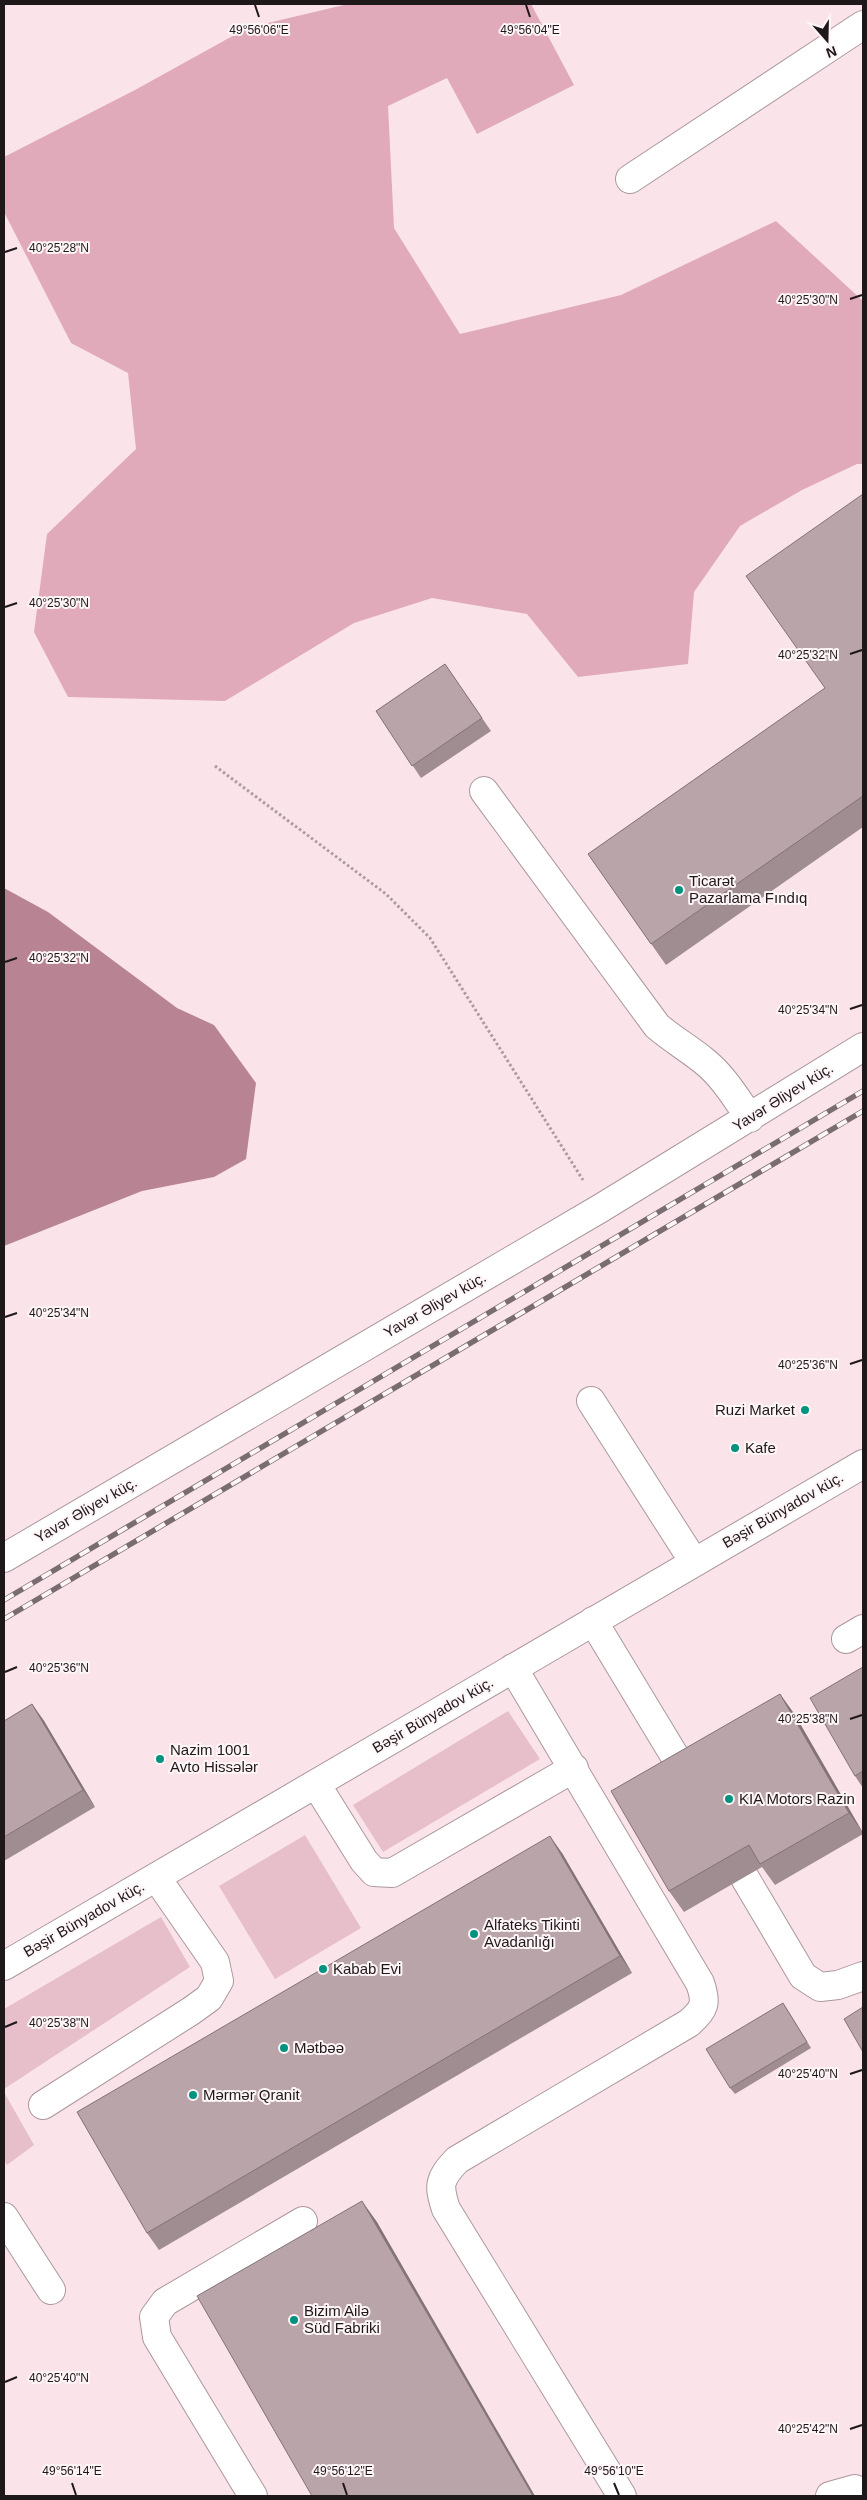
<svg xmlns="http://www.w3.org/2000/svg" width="867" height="2500" font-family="Helvetica,sans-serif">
<rect width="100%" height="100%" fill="#fae4ea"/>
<path fill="#e7bfca" d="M 508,1711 L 540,1759 L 383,1852 L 353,1805 Z
M 305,1835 L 361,1928 L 275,1979 L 219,1886 Z
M 161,1917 L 190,1967 L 4,2089 L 4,2009 Z
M 4,2092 L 34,2145 L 7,2165 L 4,2160 Z"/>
<path fill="#e1aaba" d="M 348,4 L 531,4 L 574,85 L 477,134 L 447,78 L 388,106 L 394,228 L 460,334 L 621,295 L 776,221 L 863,301 L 863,464 L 857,464 L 802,490 L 740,526 L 694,592 L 688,664 L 578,677 L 527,614 L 432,598 L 354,623 L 225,701 L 68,697 L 34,632 L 47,534 L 136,449 L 128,373 L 71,343 L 4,212 L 4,157 L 135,90 L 247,28 Z"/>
<path fill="#b88493" d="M 4,888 L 48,912 L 177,1008 L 214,1025 L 256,1083 L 246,1159 L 214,1177 L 142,1191 L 4,1246 Z"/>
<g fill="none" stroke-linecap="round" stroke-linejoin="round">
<g stroke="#ab979c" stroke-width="30">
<path id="minor" d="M 630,179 L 863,25
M 484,791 L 657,1026 C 672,1039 688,1048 704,1061 C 723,1076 736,1098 750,1118
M 591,1401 L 694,1562
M 4,1558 L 601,1208 L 863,1047
M 593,1621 L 688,1778
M 846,1639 L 863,1629
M 513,1668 L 700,1983 C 707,2003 705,2009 689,2023 L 457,2160 C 439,2179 438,2185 446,2209 L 622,2496
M 316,1784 L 364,1861 L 374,1872 L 392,1873 L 574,1768
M 745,1878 L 803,1976 L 820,1987 L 838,1985 L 863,1976
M 4,1966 L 863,1464
M 43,2105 L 191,2011 L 209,1998 L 219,1981 L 215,1962 L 156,1877
M 4,2217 L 51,2290
M 253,2496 L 157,2337 L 154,2317 L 165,2302 L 303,2221
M 830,2496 L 855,2489 L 863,2495"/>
</g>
<path stroke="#ac9b9f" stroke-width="3" stroke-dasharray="2.5 2.5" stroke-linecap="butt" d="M 215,766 L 386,894 L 430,938 L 583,1180"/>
<use href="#minor" stroke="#fff" stroke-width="28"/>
<g stroke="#7a6d71" stroke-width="5.5">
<path id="rail" d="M 4,1600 L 863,1091
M 4,1619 L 863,1111"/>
</g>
<use href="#rail" stroke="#fef5f7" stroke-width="4" stroke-dasharray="11" stroke-linecap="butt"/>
</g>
<path fill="#9f8d92" d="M 863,494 L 863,827 L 666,965 L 588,854 L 825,688 Z
M 445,664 L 491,731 L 421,778 L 376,711 Z
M 863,1667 L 863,1788 L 855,1776 Z
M 780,1694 L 795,1715 L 863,1833 L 863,1834 L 775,1885 L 762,1867 L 684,1912 L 669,1891 Z
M 32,1704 L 44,1721 L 95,1807 L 4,1861 L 4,1721 Z
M 562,1853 L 632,1973 L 159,2250 L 147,2233 Z
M 787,2009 L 811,2048 L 735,2094 L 730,2088 Z"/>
<path fill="#827377" d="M 780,1694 L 795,1715 L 863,1833 L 849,1813 Z
M 32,1704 L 44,1721 L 95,1807 L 83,1790 Z
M 550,1836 L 562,1853 L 632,1973 L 620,1956 Z
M 362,2201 L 377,2222 L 535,2496 L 533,2496 Z"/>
<path fill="#b9a4aa" stroke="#827377" d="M 863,494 L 863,796 L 651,944 L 588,854 L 825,688 L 746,576 Z
M 445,664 L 482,718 L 412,766 L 376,711 Z
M 863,1667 L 863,1771 L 855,1776 L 810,1698 Z
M 780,1694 L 849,1813 L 760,1864 L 749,1845 L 669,1891 L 611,1791 Z
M 32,1704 L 83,1790 L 4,1837 L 4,1721 Z
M 550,1836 L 620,1956 L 147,2233 L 77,2112 Z
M 783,2003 L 807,2042 L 730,2088 L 706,2049 Z
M 863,2007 L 863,2052 L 844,2019 Z
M 362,2201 L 533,2496 L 312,2496 L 197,2296 Z"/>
<path fill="none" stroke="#1f181a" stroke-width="2" d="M 255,5 L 259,17M 526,5 L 530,17M 5,252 L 17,248M 850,299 L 862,295M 5,607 L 17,603M 850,654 L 862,650M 5,962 L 17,958M 850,1009 L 862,1005M 5,1317 L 17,1313M 850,1364 L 862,1360M 5,1672 L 17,1667M 850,1719 L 862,1715M 5,2027 L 17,2022M 850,2074 L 862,2070M 5,2382 L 17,2377M 850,2429 L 862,2425M 72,2483 L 76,2495M 343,2483 L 347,2495M 614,2483 L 619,2495"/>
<g fill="#019380" stroke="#fef5f7" stroke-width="2">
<circle cx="679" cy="890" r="5"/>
<circle cx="805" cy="1410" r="5"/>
<circle cx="735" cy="1448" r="5"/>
<circle cx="160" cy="1759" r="5"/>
<circle cx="729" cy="1799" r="5"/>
<circle cx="474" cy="1934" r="5"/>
<circle cx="323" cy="1969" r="5"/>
<circle cx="284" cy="2048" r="5"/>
<circle cx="193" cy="2095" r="5"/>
<circle cx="294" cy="2320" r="5"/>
</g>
<g text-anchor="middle" stroke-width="4" stroke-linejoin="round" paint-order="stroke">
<g font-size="15" fill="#1f181a" stroke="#fef5f7" text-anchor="start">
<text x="689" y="886">Ticarət<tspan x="689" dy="17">Pazarlama Fındıq</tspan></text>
<text x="795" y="1415" text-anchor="end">Ruzi Market</text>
<text x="745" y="1453">Kafe</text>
<text x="170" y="1755">Nazim 1001<tspan x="170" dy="17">Avto Hissələr</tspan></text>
<text x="739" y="1804">KIA Motors Razin</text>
<text x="484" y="1930">Alfateks Tikinti<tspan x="484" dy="17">Avadanlığı</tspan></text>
<text x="333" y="1974">Kabab Evi</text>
<text x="294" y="2053">Mətbəə</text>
<text x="203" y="2100">Mərmər Qranit</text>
<text x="304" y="2316">Bizim Ailə<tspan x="304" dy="17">Süd Fabriki</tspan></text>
</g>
<g font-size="15" fill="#1f181a" stroke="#fef5f7">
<text transform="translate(783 1097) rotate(-32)" y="5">Yavər Əliyev küç.</text>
<text transform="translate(435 1305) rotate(-30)" y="5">Yavər Əliyev küç.</text>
<text transform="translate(86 1510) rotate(-30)" y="5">Yavər Əliyev küç.</text>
<text transform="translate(783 1510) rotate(-30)" y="5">Bəşir Bünyadov küç.</text>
<text transform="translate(433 1715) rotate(-30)" y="5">Bəşir Bünyadov küç.</text>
<text transform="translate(84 1919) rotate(-30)" y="5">Bəşir Bünyadov küç.</text>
</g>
</g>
<g font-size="12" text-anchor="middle" fill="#1f181a" stroke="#fef5f7" stroke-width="4" stroke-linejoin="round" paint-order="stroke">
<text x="259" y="34">49°56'06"E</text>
<text x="530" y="34">49°56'04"E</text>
<text x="59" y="252">40°25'28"N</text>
<text x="808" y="304">40°25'30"N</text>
<text x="59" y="607">40°25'30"N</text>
<text x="808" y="659">40°25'32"N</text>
<text x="59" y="962">40°25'32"N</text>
<text x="808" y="1014">40°25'34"N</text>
<text x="59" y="1317">40°25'34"N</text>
<text x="808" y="1369">40°25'36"N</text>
<text x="59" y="1672">40°25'36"N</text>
<text x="808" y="1723">40°25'38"N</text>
<text x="59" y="2027">40°25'38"N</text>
<text x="808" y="2078">40°25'40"N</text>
<text x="59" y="2382">40°25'40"N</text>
<text x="808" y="2433">40°25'42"N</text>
<text x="72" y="2475">49°56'14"E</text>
<text x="343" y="2475">49°56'12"E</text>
<text x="614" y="2475">49°56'10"E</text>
</g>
<rect width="867" height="2500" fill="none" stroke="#1f181a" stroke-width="10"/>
<g transform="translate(827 40) rotate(160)" stroke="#fef5f7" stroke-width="4" paint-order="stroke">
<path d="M0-4L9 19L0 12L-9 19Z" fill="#1f181a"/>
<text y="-8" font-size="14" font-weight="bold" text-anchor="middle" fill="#1f181a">N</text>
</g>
</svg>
